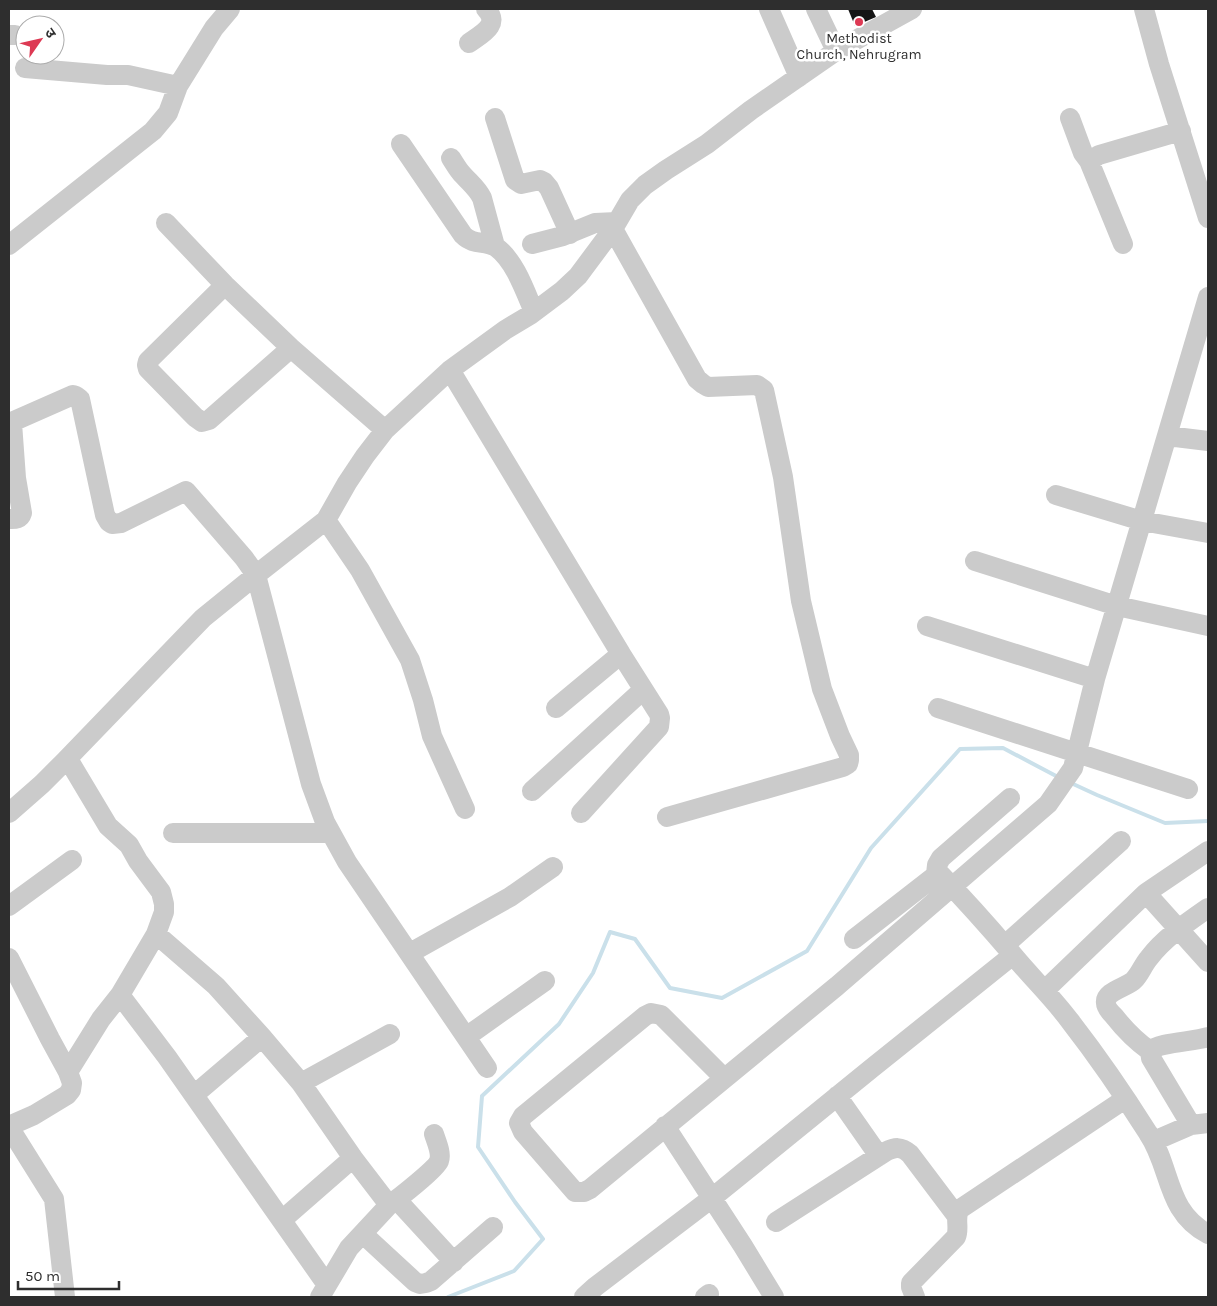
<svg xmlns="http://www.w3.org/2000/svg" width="1217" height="1306" font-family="Karla,'Noto Sans Devanagari',sans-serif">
<rect width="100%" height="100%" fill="#fff"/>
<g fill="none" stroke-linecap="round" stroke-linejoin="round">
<path stroke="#cae0ea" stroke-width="4" d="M 1071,783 L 1097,795 L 1165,823 L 1208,821
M 448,1297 L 514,1271 L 543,1239 L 515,1202 L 478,1147 L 482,1096 L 559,1024 L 593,973 L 610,932 L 635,939 L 670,988 L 722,998 L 807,951 L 871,848 L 960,749 L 1003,748 L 1058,777"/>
</g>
<path fill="#151515" d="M 848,9 L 872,9 L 876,17 L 855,26 Z"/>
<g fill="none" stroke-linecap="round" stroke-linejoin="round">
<path stroke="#cbcbcb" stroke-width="20" d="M 769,9 L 799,77
M 816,9 L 836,51
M 1144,9 L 1159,64 L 1208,218
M 9,35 L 15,35
M 469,43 C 481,34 501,25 486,9
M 25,68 L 107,75 L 128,75 L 178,86
M 495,118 L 515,180 L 521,184 L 540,180 L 544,182 L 549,188 L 570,234
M 1070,118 L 1083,153 L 1089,161 L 1123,244
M 401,144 L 463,235 C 474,246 485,240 496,247 C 515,261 525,291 534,312
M 451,158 C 455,164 458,170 463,175 C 470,183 477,188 482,198 L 495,246
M 1089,161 L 1099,155 L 1181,131
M 166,223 L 225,285 L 291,348 L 385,430
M 613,229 L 697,379 L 703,384 L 708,387 L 757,385 L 764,390 L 783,477 L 801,601 L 822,689 L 840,736 L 849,755 L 849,760 L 848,764 L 843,767 L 667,817
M 532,244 L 563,236 L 595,223 L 617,222
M 9,245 L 153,131 L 168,113 L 178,86 L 214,28 L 230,9
M 225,285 L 148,361 L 147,365 L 148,369 L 195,417 L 202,422 L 209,420 L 291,348
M 450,370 L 621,654 L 659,714 L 660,718 L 659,727 L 581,813
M 1167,436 L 1208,441
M 1056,495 L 1142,521 L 1208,533
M 9,519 C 14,519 20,520 22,513 L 16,478 L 12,423 L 14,421 L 73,395 L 76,396 L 80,399 L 105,515 L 109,522 L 112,524 L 121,523 L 186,491 L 244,558 L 256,575 L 311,784 L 325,822 L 347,862 L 487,1068
M 326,520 L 360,570 L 410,660 L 423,700 L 432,736 L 465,809
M 975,561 L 1117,606 L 1208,626
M 927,626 L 1095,679
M 556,708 L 621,654
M 938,708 L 1188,789
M 68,759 L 108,826 L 129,845 L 138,861 L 161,892 L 164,904 L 164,912 L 156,934 L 120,995 L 101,1019 L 68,1072
M 532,791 L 643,690
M 9,813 L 42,784 L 64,762 L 203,618 L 256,575 L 326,520 L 347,483 L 365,456 L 385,430 L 450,370 L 505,330 L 530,315 L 562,291 L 578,276 L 613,229 L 630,200 L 645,185 L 666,170 L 707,144 L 751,110 L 836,51 L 912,9
M 173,833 L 331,833
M 936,874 L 937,865 L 941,858 L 1010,798
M 1146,893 L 1208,851
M 9,906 L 72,860
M 156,934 L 216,986 L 262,1037 L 301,1083 L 353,1158
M 854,939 L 935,876 L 940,874 C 965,900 990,928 1013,955 C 1032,978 1053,998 1070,1021 C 1098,1057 1124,1095 1148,1133 C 1172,1168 1165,1211 1208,1234
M 1005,945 L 1121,841
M 410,953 L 510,897 L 553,867
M 9,958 L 50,1039 L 68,1072 L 72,1083 L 71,1090 L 67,1095 L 34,1115 L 9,1126
M 1045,990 L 1146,893 L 1208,962
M 120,995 L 167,1057 L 327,1285
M 466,1037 L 545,981
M 1150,1051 C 1136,1041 1125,1030 1114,1016 C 1111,1013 1106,1008 1106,1003 C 1104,991 1128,987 1134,980 C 1140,974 1143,965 1149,958 C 1164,938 1188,922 1208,908
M 724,1078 L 661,1015 L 651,1013 L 645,1016 L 523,1116 L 519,1123 L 523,1132 L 575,1192 L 584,1192 L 590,1189 L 837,986 L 1048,804 L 1073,768 L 1095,679 L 1208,297
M 301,1083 L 390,1034
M 194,1095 L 262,1037
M 837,1096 L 879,1156
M 1191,1125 L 1151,1058 L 1150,1051 C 1159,1042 1194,1042 1208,1037
M 665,1126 L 743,1246 L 774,1297
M 9,1127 L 54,1199 L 65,1297
M 1154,1141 L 1191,1125 L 1208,1123
M 397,1200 L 454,1262
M 389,1205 C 399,1198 436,1169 439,1161 C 442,1153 436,1141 434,1134
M 282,1220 L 353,1158 L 389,1205 L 349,1248 L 320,1297
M 776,1222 L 885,1152 C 895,1147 901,1146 910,1154 L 956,1215
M 363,1234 L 415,1282 L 420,1284 L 426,1283 L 431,1281 L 493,1227
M 584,1297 L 595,1287 L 712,1198 L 872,1068 L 1013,955
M 705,1297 L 709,1294
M 915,1297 L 911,1287 L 911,1283 L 956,1237 C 960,1228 954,1217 960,1209 L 1125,1099"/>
</g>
<circle fill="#dd3953" stroke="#fff" stroke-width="2" cx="859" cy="22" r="5"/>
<g text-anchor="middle" stroke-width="5" stroke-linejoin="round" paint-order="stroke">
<g font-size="14" fill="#2e2e2e" stroke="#fff">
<text x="859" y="43">Methodist<tspan x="859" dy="16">Church, Nehrugram</tspan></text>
</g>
</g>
<rect width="1217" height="1306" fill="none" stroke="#2e2e2e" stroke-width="20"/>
<g transform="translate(40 40) rotate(56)"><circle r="24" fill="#ffffff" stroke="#ababab"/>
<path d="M0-4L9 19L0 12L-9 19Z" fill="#dd3953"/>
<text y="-8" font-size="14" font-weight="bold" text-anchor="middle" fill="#2e2e2e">उ</text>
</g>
<path d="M18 1281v8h101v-8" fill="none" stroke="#2e2e2e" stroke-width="2.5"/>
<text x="25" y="1281" font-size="15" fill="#2e2e2e" stroke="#ffffff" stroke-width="4" paint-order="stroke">50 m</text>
</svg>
